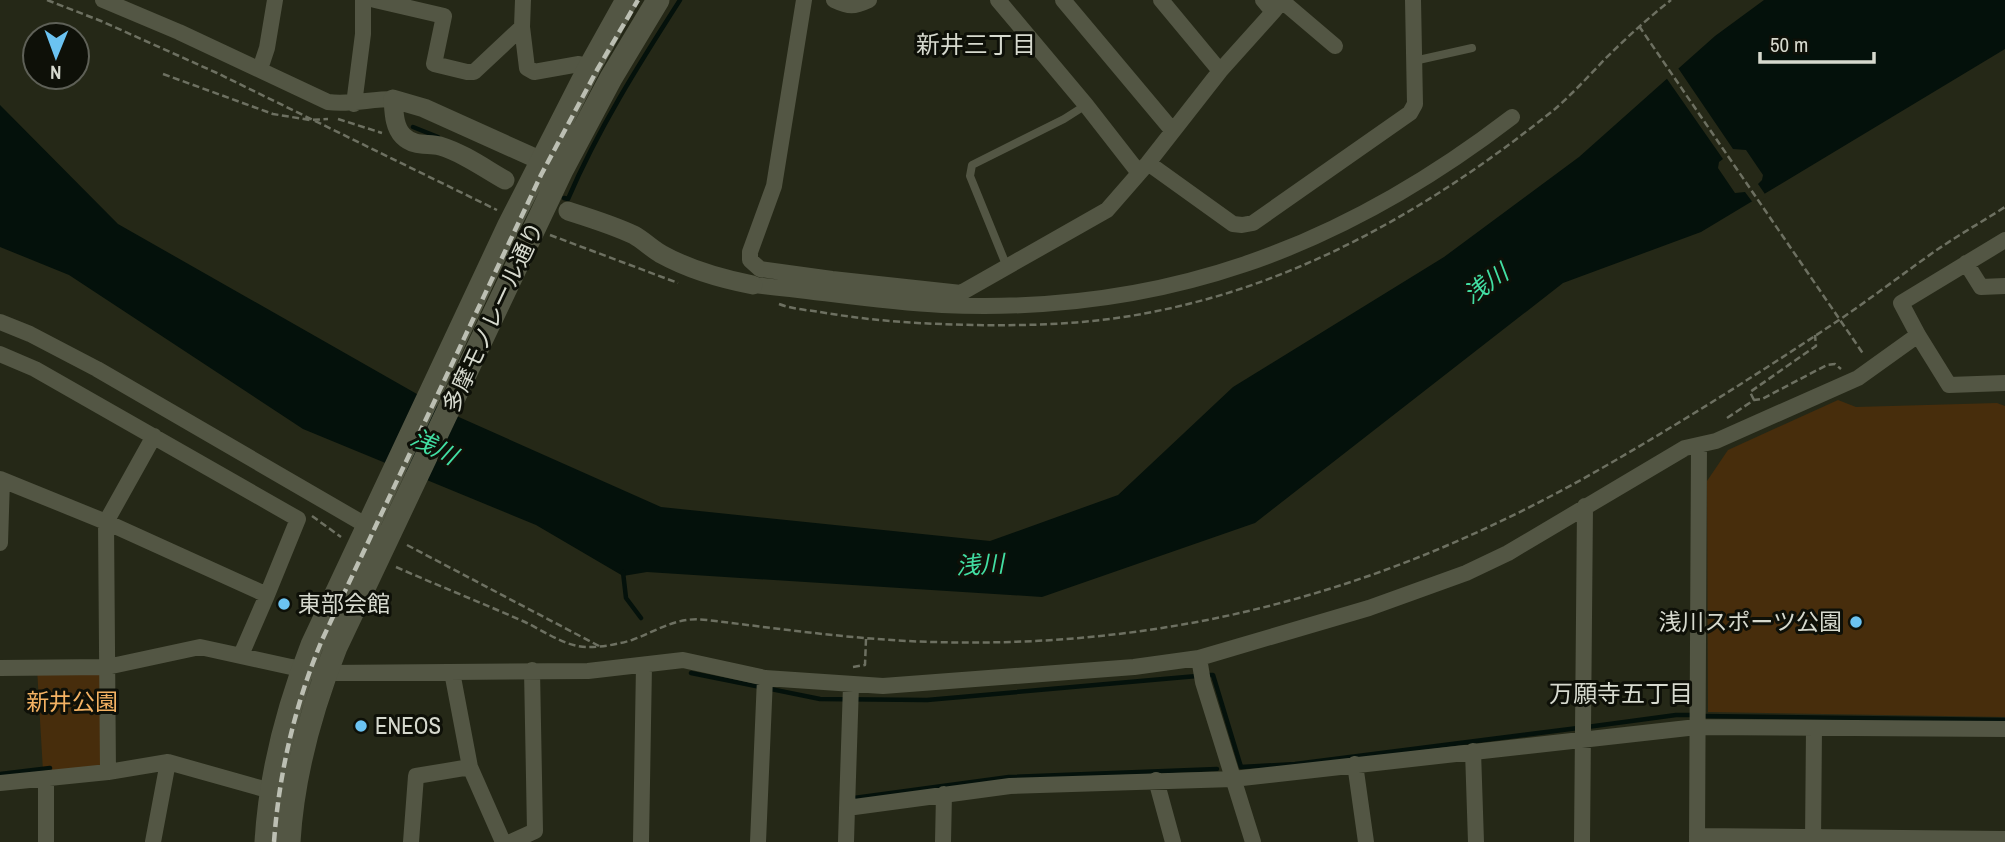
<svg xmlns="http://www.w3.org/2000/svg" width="2005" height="842" font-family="'Archivo Narrow','Noto Sans JP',sans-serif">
<rect width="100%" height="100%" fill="#252817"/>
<path fill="#472d0c" d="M 1838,400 L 1856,407 L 1997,403 L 2005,406 L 2005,717 L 1708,712 L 1707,481 L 1728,450 Z
M 107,667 L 104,767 L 43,771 L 37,668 Z"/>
<path fill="#04110b" d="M 1764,0 L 2005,0 L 2005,49 L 1701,232 L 1563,283 L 1255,523 L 1042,597 L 647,572 L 623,576 L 536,525 L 303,429 L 69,275 L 0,247 L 0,105 L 118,224 L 452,414 L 661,507 L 990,541 L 1118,495 L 1233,387 L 1444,257 L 1579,157 L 1715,36 Z"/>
<path fill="#252817" d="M 1676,65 L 1733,149 L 1746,150 L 1763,175 L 1762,180 L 1758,184 L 1767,197 L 1754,204 L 1745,192 L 1735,193 L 1718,168 L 1719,162 L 1723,159 L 1665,76 Z"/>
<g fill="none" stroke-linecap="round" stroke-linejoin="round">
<path stroke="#04110b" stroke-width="4.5" d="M 413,127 L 438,137
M 564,198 L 568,199 C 598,129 639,64 680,0
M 623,572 L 626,598 L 641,618
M 691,673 L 820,699 L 927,700 L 1197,676
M 1206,675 L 1213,675 L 1241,767 L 1295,764 L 1578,728
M 1701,716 L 2005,720
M 1587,727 L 1676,715 L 1693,715
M 0,774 L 50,768
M 854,798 L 1009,777 L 1217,769"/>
<path stroke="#6d7061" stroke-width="2.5" stroke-dasharray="7 3.5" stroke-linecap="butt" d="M 47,0 L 101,21 L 217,73 L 497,210
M 1639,26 L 1864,355
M 163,74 L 273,114 L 310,120 L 328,119
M 338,119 L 382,133
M 550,235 L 678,283
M 779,304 C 792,309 807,310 820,312 C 871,321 922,324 973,325 C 1033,326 1093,324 1152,312 C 1303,283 1437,204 1555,109 C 1572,94 1588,77 1604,60 C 1625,39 1647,19 1671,0
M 1754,400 L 1750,392 L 1816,346 L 1815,335
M 1727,418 L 1754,400 L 1762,399 L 1827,365 L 1835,364 L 1841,369
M 312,516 L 341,537
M 407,545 L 599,646
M 396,567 C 439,586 482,603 525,622 C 544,631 567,648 589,647 C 603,647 619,644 632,640 C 659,630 677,616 707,620 C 782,629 857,640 933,642 C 1181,649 1395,588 1609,464 C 1687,419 1764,370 1839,320 C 1870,299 1900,276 1931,254 C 1955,237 1980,223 2005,207
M 853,667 L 865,665 L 866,639"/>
<path stroke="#535644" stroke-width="8" d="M 1414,61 L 1472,48
M 1007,267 L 970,176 L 972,165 L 1064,119 L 1086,105"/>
<path stroke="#535644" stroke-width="16" d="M 103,0 L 179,32 L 328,102 C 350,105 370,99 393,99
M 375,0 L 444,16 L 434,64 L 467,72 L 474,72 L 522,27
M 523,0 L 522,27 L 527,68 L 534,72 L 579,64 L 589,68
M 804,0 L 774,186 L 750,252 L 750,260 L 760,269 L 832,279 L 961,293
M 834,0 C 849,7 854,7 869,0
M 998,0 L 1086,105 L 1139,173
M 1063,0 L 1172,130
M 1161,0 L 1220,71
M 1263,0 L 1273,12 L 1282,1 L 1335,46
M 260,69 L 267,48 L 275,0
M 354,104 L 363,34 L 363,0
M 1148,163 L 1233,224 L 1242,225 L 1253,223 L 1410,113 L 1415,104 L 1413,0
M 2005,240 L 1901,303 L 1918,335 L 1949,385 L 2005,383
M 1966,263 L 1981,287 L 2005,286
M 753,285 C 816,291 879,302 942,305 C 1161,315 1340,249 1512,117
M 952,298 L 1107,210 L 1148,163 L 1220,71 L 1273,12
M 0,322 L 30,334 L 97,369 L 376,531
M 0,354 L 35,369 L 298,519 L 267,595 L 106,522 L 0,479
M 0,543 L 2,480
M 241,655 L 267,595
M 1199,658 L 1203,682 L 1253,842
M 0,668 L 107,667 L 200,647 L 291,667 L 326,673 L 588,671 L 683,660 L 765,678 L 883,686 L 1134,667 L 1199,658 L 1369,608 L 1466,573 L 1508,553 L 1685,448 L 1716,441 L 1858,378 L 1918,335
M 452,672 L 470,767 L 503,842
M 851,685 L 847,808 L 1010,786 L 1233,779 L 1697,727 L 2005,729
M 1473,751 L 1476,842
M 168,762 L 271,791
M 1355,764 L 1366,842
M 108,772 L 168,762 L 153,842
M 46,779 L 46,842
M 1156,780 L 1173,842
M 0,783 L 108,772 L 106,522 L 154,436
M 1697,836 L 2005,839
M 411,842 L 416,776 L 470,767
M 511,842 L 535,831 L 532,670
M 641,842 L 644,665
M 758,842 L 765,678
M 846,842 L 847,808
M 943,842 L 944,794
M 1582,842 L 1585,506
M 1697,842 L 1699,445
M 1813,842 L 1814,728"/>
<path stroke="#535644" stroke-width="19" d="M 505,180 C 484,168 463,153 440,146 C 427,143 414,147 403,136 C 394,127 394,112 393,99 L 424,108 L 555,167
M 568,211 C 590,218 613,225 634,235 C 643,240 651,248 661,254 C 688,269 722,279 753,285"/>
<path stroke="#535644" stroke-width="23" d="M 266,842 C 270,774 287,709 312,645 L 509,225 L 589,68 L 627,0
M 289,842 C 293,774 311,710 336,647 L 562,170 L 611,78 L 658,0"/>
<path stroke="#bcbfb3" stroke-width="4.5" stroke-dasharray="10 5" stroke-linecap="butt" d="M 274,842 C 279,773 295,704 322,640 L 541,175 L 597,70 L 638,0"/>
</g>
<g fill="#6bc3f2" stroke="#0e1008" stroke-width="2.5">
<circle cx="284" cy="604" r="7"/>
<circle cx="1856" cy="622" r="7"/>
<circle cx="361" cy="726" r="7"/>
</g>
<g text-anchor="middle" stroke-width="6" stroke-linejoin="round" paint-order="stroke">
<g font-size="23" fill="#d6d9ce" stroke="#0e1008">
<text transform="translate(493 317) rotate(-65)" y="8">多摩モノレール通り</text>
</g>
<g font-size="23" fill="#d6d9ce" stroke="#0e1008" text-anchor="start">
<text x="298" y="612">東部会館</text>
<text x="1842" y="630" text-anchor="end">浅川スポーツ公園</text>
<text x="375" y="734">ENEOS</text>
</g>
<g font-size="23" fill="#f4b263" stroke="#0e1008">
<text x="72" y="710">新井公園</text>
</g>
<g font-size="24" fill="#d6d9ce" stroke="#0e1008">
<text x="976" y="53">新井三丁目</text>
<text x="1621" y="702">万願寺五丁目</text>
</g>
<g font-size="24" font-style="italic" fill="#42dea3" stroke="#0e1008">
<text transform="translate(1486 284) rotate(-35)" y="8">浅川</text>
<text transform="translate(434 447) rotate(27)" y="8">浅川</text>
<text transform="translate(980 565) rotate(-3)" y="8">浅川</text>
</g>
</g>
<g transform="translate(56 56) rotate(181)"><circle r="33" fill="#0e1008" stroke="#5e6057" stroke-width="2"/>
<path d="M0-5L12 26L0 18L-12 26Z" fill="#6bc3f2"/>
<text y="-10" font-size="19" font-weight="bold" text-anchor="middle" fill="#d6d9ce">N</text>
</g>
<path d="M1760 52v10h114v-10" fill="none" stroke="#d6d9ce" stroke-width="3.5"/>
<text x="1770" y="52" font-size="21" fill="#d6d9ce" stroke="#0e1008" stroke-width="5" paint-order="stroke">50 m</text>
</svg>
